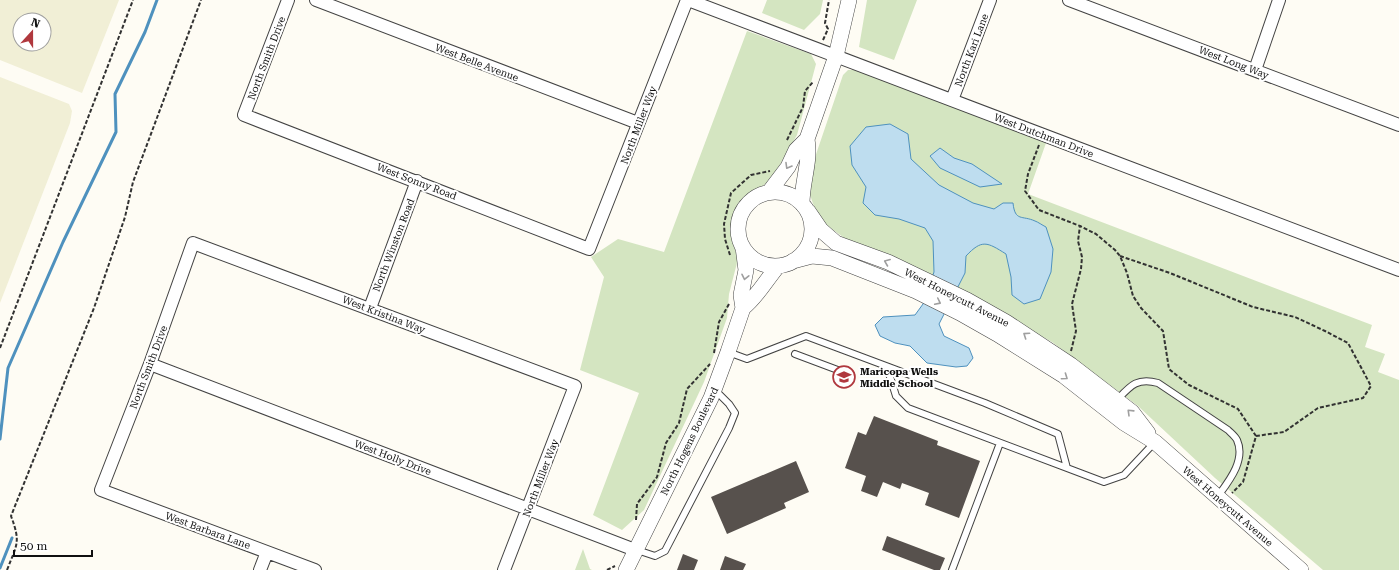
<svg xmlns="http://www.w3.org/2000/svg" width="1399" height="570" font-family="'Roboto Serif',serif">
<rect width="100%" height="100%" fill="#fefcf4"/>
<path fill="#f1efd6" fill-rule="evenodd" d="M 0,0 L 119,0 L 82,93 L 0,60 ZM 20,20 L 44,20 L 44,44 L 20,44 Z
M 0,77 L 69,104 L 72,111 L 70,123 L 0,303 Z"/>
<path fill="#d4e5c1" d="M 767,0 L 823,0 L 820,14 L 804,30 L 762,13 Z
M 867,0 L 917,0 L 894,60 L 859,47 Z
M 747,31 L 811,54 L 816,64 L 797,135 L 771,180 L 738,203 L 732,240 L 738,259 L 729,294 L 727,318 L 704,382 L 644,510 L 622,530 L 593,515 L 639,393 L 580,370 L 604,277 L 591,257 L 618,239 L 664,252 Z
M 848,70 L 859,70 L 1046,143 L 1028,194 L 1372,325 L 1365,347 L 1385,354 L 1378,372 L 1399,380 L 1399,570 L 1323,570 L 1215,478 L 1138,406 L 1052,342 L 920,269 L 847,240 L 824,223 L 816,212 L 810,195 L 810,172 L 843,75 Z
M 583,549 L 590,569 L 592,570 L 575,570 Z"/>
<path fill="#beddef" stroke="#4e91be" d="M 890,124 L 908,134 L 911,159 L 939,185 L 973,203 L 994,209 L 1003,203 L 1013,203 C 1015,222 1022,215 1035,221 C 1038,222 1042,225 1046,227 L 1053,249 L 1051,272 L 1040,299 L 1024,304 L 1012,295 L 1011,277 L 1006,254 C 987,242 982,239 966,256 L 965,273 L 939,324 L 944,336 L 969,348 L 973,358 L 967,366 L 956,367 L 927,363 L 910,346 L 895,343 L 880,336 L 875,325 L 883,317 L 915,315 L 923,304 L 934,272 L 933,241 L 925,228 L 899,219 L 875,215 L 863,203 L 866,187 L 852,165 L 850,146 L 866,127 Z
M 940,148 L 954,158 L 972,164 L 1002,184 L 980,187 L 940,168 L 930,156 Z"/>
<g fill="none" stroke-linecap="round" stroke-linejoin="round">
<path stroke="#4e91be" stroke-width="3" d="M 0,439 L 8,368 L 63,242 L 116,132 L 115,94 L 145,32 L 157,0
M 0,568 L 12,538"/>
</g>
<path fill="#57514d" d="M 874,416 L 938,441 L 937,445 L 980,461 L 959,518 L 925,505 L 929,493 L 902,483 L 900,489 L 883,482 L 877,497 L 861,491 L 866,476 L 845,468 L 858,432 L 866,435 Z
M 796,461 L 809,492 L 784,503 L 786,508 L 727,534 L 711,497 Z
M 887,536 L 945,558 L 940,570 L 934,570 L 882,550 Z
M 683,554 L 698,560 L 694,570 L 677,570 Z
M 725,556 L 746,564 L 743,570 L 720,570 Z"/>
<g fill="none" stroke-linecap="round" stroke-linejoin="round">
<g stroke="#434343" stroke-width="8">
<path id="service" d="M 728,352 L 747,359 L 806,336 L 985,403 L 1058,434 L 1067,468 L 1104,482 L 1124,475 L 1155,442
M 795,354 L 851,375
M 887,367 L 896,396 L 908,408 L 1067,468
M 1117,400 C 1130,386 1137,377 1158,383 L 1228,430 C 1231,433 1235,436 1237,440 C 1246,460 1229,481 1218,496
M 637,550 L 655,556 L 665,551 L 729,428 L 735,413 L 729,404 L 714,389
M 952,570 L 1000,443"/>
</g>
<g stroke="#434343" stroke-width="14">
<path id="minor" d="M 288,0 L 244,115 L 589,249 L 687,0
M 316,0 L 638,123
M 688,0 L 1399,270
M 1069,0 L 1399,125
M 1255,70 L 1279,0
M 952,100 L 990,0
M 370,308 L 417,181
M 150,364 L 635,550
M 260,570 L 267,552
M 315,570 L 101,490 L 150,364 L 193,243 L 575,386 L 504,570"/>
</g>
<g stroke="#434343" stroke-width="16">
<path id="tertiary" d="M 769,192 L 788,167 L 796,150 L 807,139 L 836,56 L 849,0
M738 229a37 37 0 1 1 74 0a37 37 0 1 1-74 0Z
M 802,204 C 802,180 811,162 807,139
M 808,211 L 821,230 L 836,243 L 888,262 L 967,300 L 1006,322 L 1071,365 L 1132,412 L 1148,433
M 793,261 L 812,256 L 832,258 L 916,291 L 960,313 L 997,334 L 1064,376 L 1124,423 L 1155,442 L 1301,570
M 743,308 C 758,296 766,280 778,266
M 626,570 L 711,398 L 728,352 L 743,308 L 741,295 L 746,270 L 743,247"/>
</g>
<path stroke="#323232" stroke-width="2" stroke-dasharray="4 2" stroke-linecap="butt" d="M 823,40 L 828,29 L 825,23 L 829,0
M 787,140 L 803,107 L 805,91 L 813,82
M 1039,145 L 1028,174 L 1025,191 L 1039,210 L 1080,226 L 1096,234 L 1115,250 L 1120,256 L 1127,273 L 1133,296 L 1141,308 L 1163,331 L 1169,369 L 1189,385 L 1238,409 L 1256,436
M 730,255 L 725,239 L 724,224 L 731,193 L 751,175 L 770,171
M 1120,256 L 1170,273 L 1253,307 L 1295,317 L 1325,331 L 1348,343 L 1371,386 L 1363,398 L 1318,408 L 1284,432 L 1256,436 L 1243,482 L 1232,493
M 0,348 L 133,0
M 1071,351 L 1076,331 L 1072,304 L 1081,269 L 1082,257 L 1078,241 L 1080,226
M 714,353 L 719,322 L 729,304
M 636,520 L 637,504 L 657,477 L 666,443 L 679,423 L 687,389 L 710,364
M 7,570 C 17,544 21,543 11,516 L 94,308 L 125,217 L 133,182 L 201,0
M 607,570 L 615,566"/>
<use href="#service" stroke="#fff" stroke-width="6"/>
<use href="#minor" stroke="#fff" stroke-width="12"/>
<use href="#tertiary" stroke="#fff" stroke-width="15"/>
</g>
<defs><path id="oneway-chevron" d="M-2-3.5L2.5 0L-2 3.5" fill="none" stroke-width="1.6" stroke-linecap="round" stroke-linejoin="round"/></defs>
<g stroke="#9f9f9f">
<use href="#oneway-chevron" transform="translate(788 166) rotate(120)"/>
<use href="#oneway-chevron" transform="translate(887 262) rotate(-158)"/>
<use href="#oneway-chevron" transform="translate(745 277) rotate(102)"/>
<use href="#oneway-chevron" transform="translate(938 302) rotate(26)"/>
<use href="#oneway-chevron" transform="translate(1026 335) rotate(-146)"/>
<use href="#oneway-chevron" transform="translate(1065 377) rotate(35)"/>
<use href="#oneway-chevron" transform="translate(1130 412) rotate(-136)"/>
</g>
<defs>
<g id="school-ring" transform="scale(1.15)"><circle r="9.5" fill="#fff" stroke="#b0383e" stroke-width="1.5"/><path d="M0-5L7-2L0 1L-7-2ZM-4 1L0 2.5L4 1V4Q0 6-4 4Z" fill="#b0383e"/></g>
</defs>
<g fill-rule="evenodd">
<use href="#school-ring" x="844" y="377"/>
</g>
<g text-anchor="middle" stroke-width="4" stroke-linejoin="round" paint-order="stroke">
<g font-size="10" fill="#101010" stroke="#fff">
<text transform="translate(971 50) rotate(-69)" y="4">North Kari Lane</text>
<text transform="translate(266 58) rotate(-69)" y="4">North Smith Drive</text>
<text transform="translate(477 62) rotate(21)" y="4">West Belle Avenue</text>
<text transform="translate(1234 62) rotate(21)" y="4">West Long Way</text>
<text transform="translate(638 125) rotate(-69)" y="4">North Miller Way</text>
<text transform="translate(1044 135) rotate(21)" y="4">West Dutchman Drive</text>
<text transform="translate(417 181) rotate(21)" y="4">West Sonny Road</text>
<text transform="translate(393 245) rotate(-69)" y="4">North Winston Road</text>
<text transform="translate(957 297) rotate(27)" y="4">West Honeycutt Avenue</text>
<text transform="translate(384 314) rotate(21)" y="4">West Kristina Way</text>
<text transform="translate(148 367) rotate(-69)" y="4">North Smith Drive</text>
<text transform="translate(689 441) rotate(-64)" y="4">North Hogens Boulevard</text>
<text transform="translate(393 457) rotate(21)" y="4">West Holly Drive</text>
<text transform="translate(540 478) rotate(-69)" y="4">North Miller Way</text>
<text transform="translate(1228 506) rotate(41)" y="4">West Honeycutt Avenue</text>
<text transform="translate(208 530) rotate(20)" y="4">West Barbara Lane</text>
</g>
<g font-size="10" font-weight="bold" fill="#101010" stroke="#fff" text-anchor="start">
<text x="860" y="375">Maricopa Wells<tspan x="860" dy="12">Middle School</tspan></text>
</g>
</g>
<g transform="translate(32 32) rotate(21)"><circle r="19" fill="#ffffff" stroke="#9f9f9f"/>
<path d="M0-3L7 15L0 10L-7 15Z" fill="#b0383e"/>
<text y="-6" font-size="11" font-weight="bold" text-anchor="middle" fill="#101010">N</text>
</g>
<path d="M14 550v6h78v-6" fill="none" stroke="#101010" stroke-width="2"/>
<text x="20" y="550" font-size="12" fill="#101010" stroke="#ffffff" stroke-width="3" paint-order="stroke">50 m</text>
</svg>
